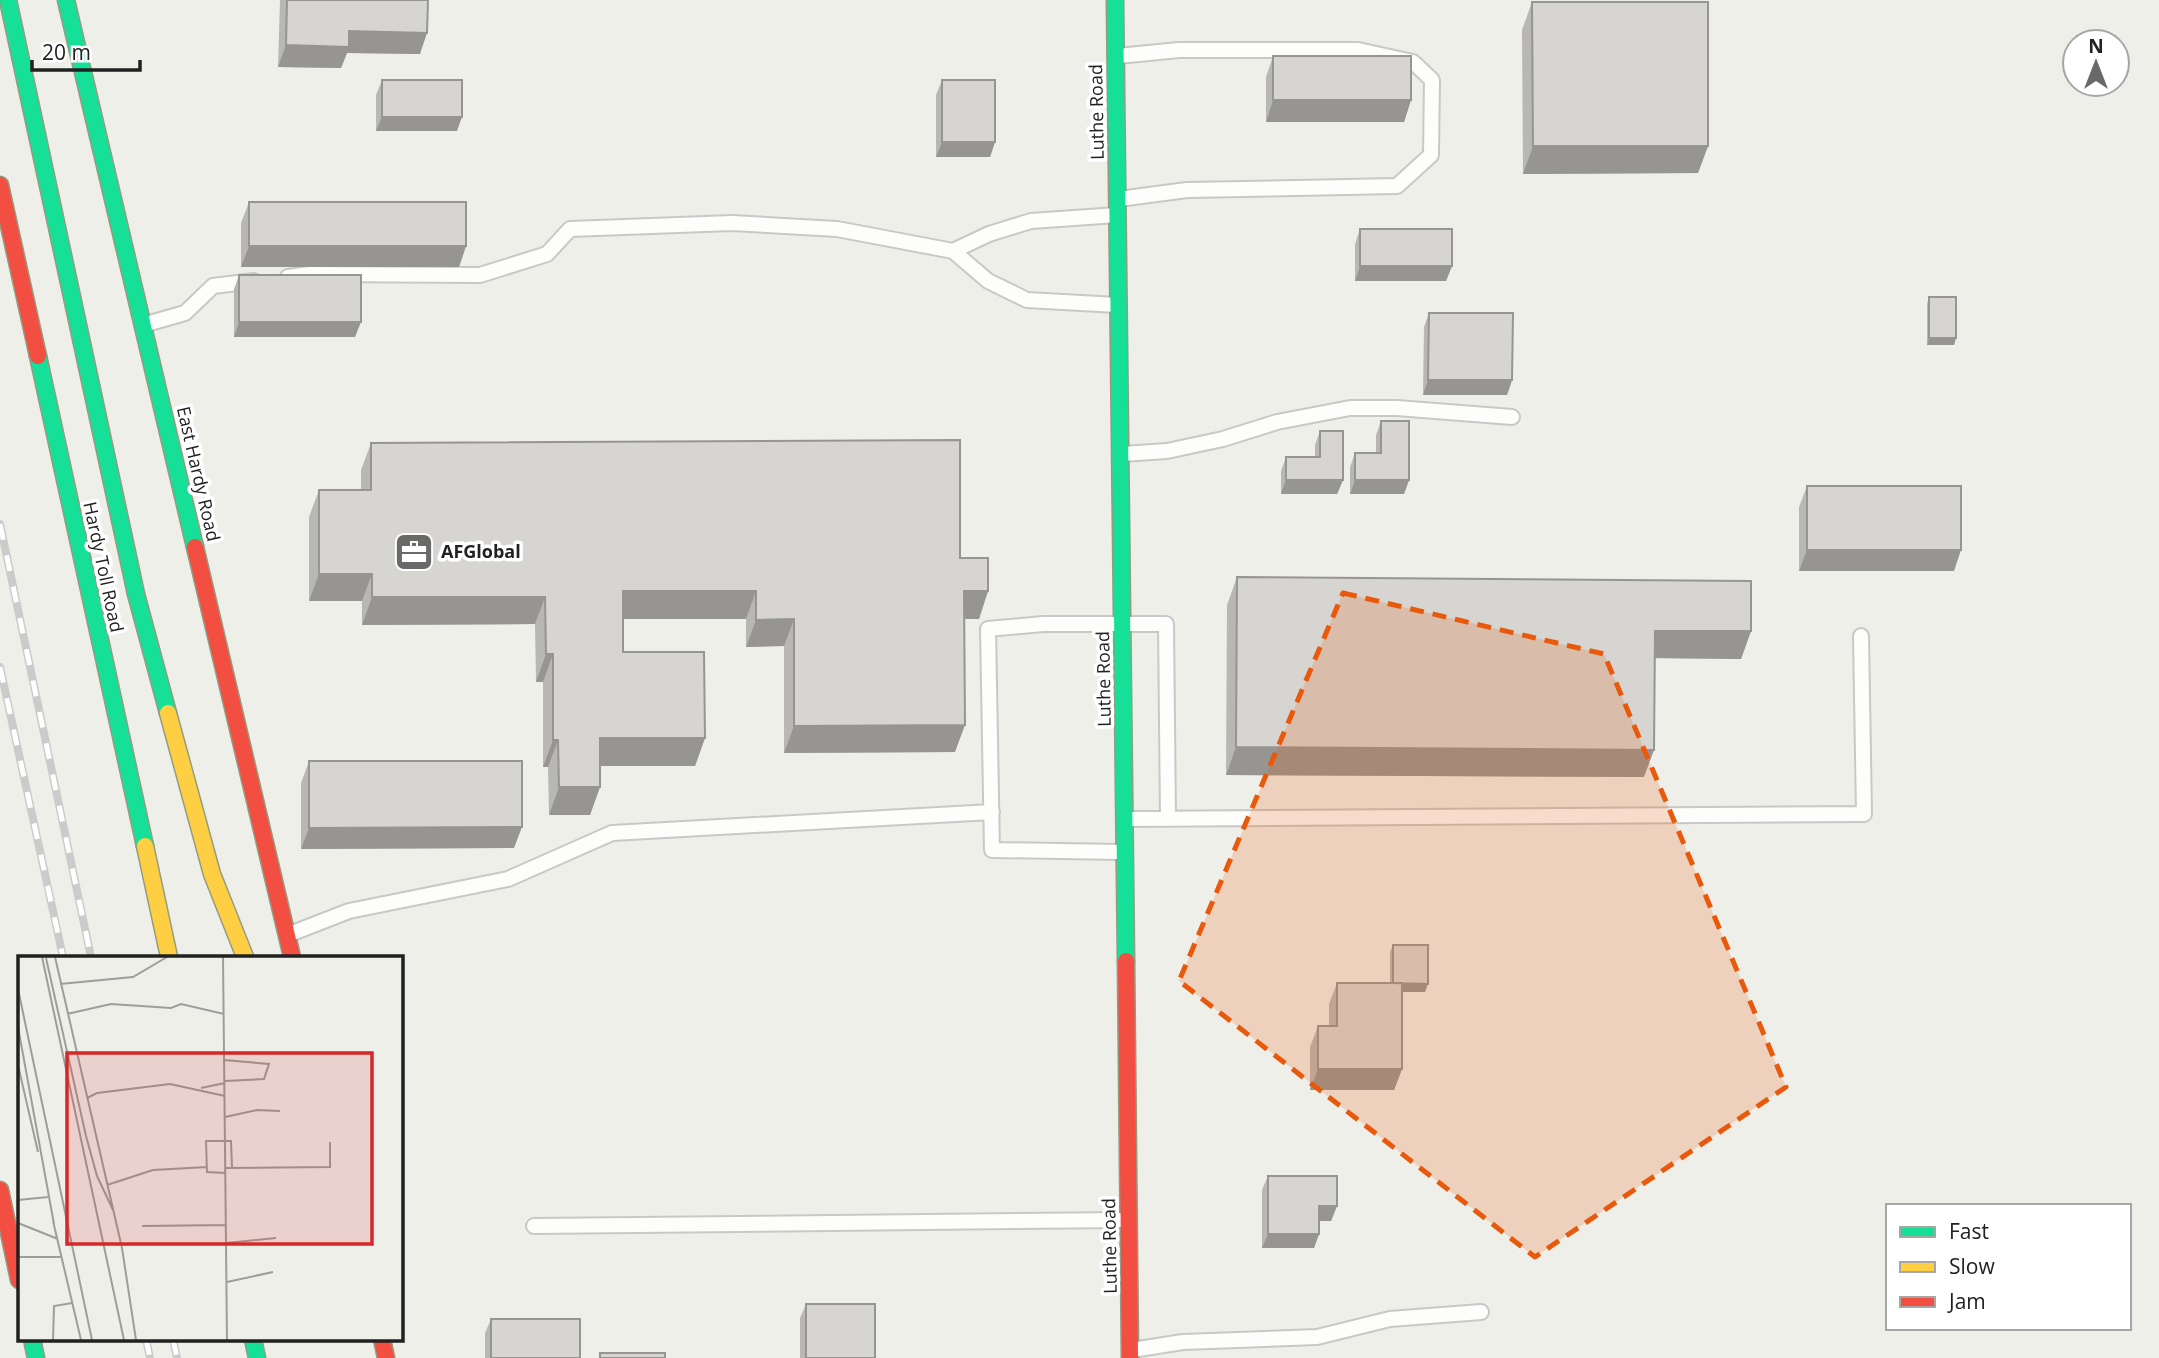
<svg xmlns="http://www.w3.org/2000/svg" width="2159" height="1358" font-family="'Open Sans',sans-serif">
<rect width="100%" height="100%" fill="#efefea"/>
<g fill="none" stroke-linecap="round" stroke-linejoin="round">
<g stroke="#c8c8c6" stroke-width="18">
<path id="lane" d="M 1118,56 L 1179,50 L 1358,50 L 1413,62 L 1432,80 L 1431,155 L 1397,186 L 1187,190 L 1119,199
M 953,251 L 989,234 L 1031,221 L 1117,215
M 288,277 L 310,274 L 480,275 L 547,254 L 570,229 L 732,223 L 837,229 L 953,251 L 988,281 L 1027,300 L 1117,305
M 143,325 L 185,313 L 213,286 L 254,281
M 1122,454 L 1167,451 L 1223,439 L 1277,422 L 1350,408 L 1397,408 L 1512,417
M 1126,819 L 1864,814 L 1861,636
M 1121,852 L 992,850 L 988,629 L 1043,624 L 1166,624 L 1168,819
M 290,934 L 349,911 L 508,879 L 612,833 L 992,812
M 534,1226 L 1127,1220
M 1132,1350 L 1183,1342 L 1317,1337 L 1390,1319 L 1481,1312"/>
</g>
<g stroke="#969b80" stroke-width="19">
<path id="fast" d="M 8,0 L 136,594 L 168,713
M 66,0 L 195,547
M 1115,0 L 1126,961
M 38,356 L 145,846
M 32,1339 L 36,1358
M 253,1339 L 257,1358"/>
</g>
<g stroke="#969b80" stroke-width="19">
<path id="slow" d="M 168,713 L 212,874 L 245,957
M 145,846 L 169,957"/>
</g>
<g stroke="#969b80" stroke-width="19">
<path id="jam" d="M 0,185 L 38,356
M 195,547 L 292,957
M 1126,961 L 1130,1358
M 0,1190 L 19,1280
M 382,1339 L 386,1358"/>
</g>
<use href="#lane" stroke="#fdfdfc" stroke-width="14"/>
<use href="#fast" stroke="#16e098" stroke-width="16"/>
<use href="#slow" stroke="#ffcf43" stroke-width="16"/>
<use href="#jam" stroke="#f24e42" stroke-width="16"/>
<g stroke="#cbcbcb" stroke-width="8">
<path id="rail" d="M 0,524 L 91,957
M 0,667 L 63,957
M 146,1339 L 150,1358
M 173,1339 L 177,1358"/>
</g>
<use href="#rail" stroke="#fff" stroke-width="5" stroke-dasharray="16" stroke-linecap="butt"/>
</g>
<path fill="#b8b7b4" d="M 280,0 L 428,0 L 420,54 L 347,53 L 341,68 L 278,67 Z
M 1532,2 L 1708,146 L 1698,173 L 1523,174 L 1522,30 Z
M 1273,56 L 1411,100 L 1404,122 L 1266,122 L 1266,77 Z
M 382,80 L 457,131 L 376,131 L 376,95 Z
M 942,80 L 995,142 L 990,157 L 936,157 L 936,95 Z
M 249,202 L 466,246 L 459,267 L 241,267 L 241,223 Z
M 1360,229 L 1452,266 L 1446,281 L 1355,281 L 1355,244 Z
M 239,275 L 355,337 L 234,337 L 234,289 Z
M 1929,297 L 1956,338 L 1954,345 L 1927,345 L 1927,304 Z
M 1429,313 L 1512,380 L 1507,395 L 1423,395 L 1424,327 Z
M 1381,421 L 1409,480 L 1404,494 L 1350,494 L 1350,467 L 1355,453 L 1376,453 L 1376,435 Z
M 1320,431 L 1343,480 L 1337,494 L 1281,494 L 1281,471 L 1286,457 L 1315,457 L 1315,445 Z
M 371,443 L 960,558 L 988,591 L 979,619 L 964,619 L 955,752 L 784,753 L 784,646 L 746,647 L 746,619 L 623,619 L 623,652 L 705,738 L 695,766 L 600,766 L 600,787 L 590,815 L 549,815 L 548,767 L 543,767 L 543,682 L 536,682 L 535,624 L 362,625 L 362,601 L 309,601 L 309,517 L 319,490 L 361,490 L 361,470 Z
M 1807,486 L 1954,571 L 1799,571 L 1799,507 Z
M 1237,577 L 1751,631 L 1741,659 L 1655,658 L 1644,777 L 1226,775 L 1227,605 Z
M 309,761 L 514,848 L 301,849 L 301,783 Z
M 1393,945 L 1425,992 L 1402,992 L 1402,1069 L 1394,1090 L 1310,1090 L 1310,1047 L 1318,1026 L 1329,1026 L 1329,1004 L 1337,983 L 1390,983 L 1390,952 Z
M 1268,1176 L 1337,1206 L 1331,1221 L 1319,1221 L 1319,1234 L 1314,1248 L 1262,1248 L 1262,1190 Z
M 806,1304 L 875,1358 L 800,1358 L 800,1318 Z
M 491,1319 L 580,1358 L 485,1358 L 485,1333 Z"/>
<path fill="#969592" d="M 349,31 L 427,33 L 420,54 L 347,53 L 341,68 L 278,67 L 286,45 Z
M 1273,100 L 1411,100 L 1404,122 L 1266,122 Z
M 382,117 L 462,117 L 457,131 L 376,131 Z
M 942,142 L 995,142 L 990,157 L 936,157 Z
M 1533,146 L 1708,146 L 1698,173 L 1523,174 Z
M 249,246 L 466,246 L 459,267 L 241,267 Z
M 1360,266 L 1452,266 L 1446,281 L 1355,281 Z
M 239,322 L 361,322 L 355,337 L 234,337 Z
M 1929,338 L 1956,338 L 1954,345 L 1927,345 Z
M 1428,380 L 1512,380 L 1507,395 L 1423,395 Z
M 1286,480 L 1343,480 L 1337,494 L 1281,494 Z
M 1355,480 L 1409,480 L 1404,494 L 1350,494 Z
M 1807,550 L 1961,550 L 1954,571 L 1799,571 Z
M 319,574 L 372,574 L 362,601 L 309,601 Z
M 623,591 L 756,591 L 746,619 L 613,619 Z
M 964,591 L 988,591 L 979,619 L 954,619 Z
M 372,597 L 545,597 L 535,624 L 362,625 Z
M 794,619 L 784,646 L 746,647 L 756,620 Z
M 1655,631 L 1751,631 L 1741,659 L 1645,658 Z
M 546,654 L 553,654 L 543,682 L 536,682 Z
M 965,725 L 955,752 L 784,753 L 794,726 Z
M 600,738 L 705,738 L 695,766 L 590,766 Z
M 553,740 L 558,740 L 548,767 L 543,767 Z
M 1236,747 L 1654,750 L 1644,777 L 1226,775 Z
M 559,787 L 600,787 L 590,815 L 549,815 Z
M 522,827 L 514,848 L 301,849 L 309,828 Z
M 1393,984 L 1428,984 L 1425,992 L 1390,992 Z
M 1318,1069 L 1402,1069 L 1394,1090 L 1310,1090 Z
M 1319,1206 L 1337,1206 L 1331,1221 L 1314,1221 Z
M 1268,1234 L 1319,1234 L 1314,1248 L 1262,1248 Z"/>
<path fill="#d6d5d1" stroke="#969592" stroke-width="2" d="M 287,0 L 428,0 L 427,33 L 349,31 L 349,47 L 286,45 Z
M 1532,2 L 1708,2 L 1708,146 L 1533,146 Z
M 1273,56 L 1411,56 L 1411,100 L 1273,100 Z
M 382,80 L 462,80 L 462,117 L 382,117 Z
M 942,80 L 995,80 L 995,142 L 942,142 Z
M 249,202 L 466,202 L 466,246 L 249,246 Z
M 1360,229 L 1452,229 L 1452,266 L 1360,266 Z
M 239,275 L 361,275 L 361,322 L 239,322 Z
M 1929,297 L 1956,297 L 1956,338 L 1929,338 Z
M 1429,313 L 1513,313 L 1512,380 L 1428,380 Z
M 1381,421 L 1409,421 L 1409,480 L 1355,480 L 1355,453 L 1381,453 Z
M 1320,431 L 1343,431 L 1343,480 L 1286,480 L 1286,457 L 1320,457 Z
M 960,440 L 960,558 L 988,558 L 988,591 L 964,591 L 965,725 L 794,726 L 794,619 L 756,620 L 756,591 L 623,591 L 623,652 L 704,652 L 705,738 L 600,738 L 600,787 L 559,787 L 558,740 L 553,740 L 553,654 L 546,654 L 545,597 L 372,597 L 372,574 L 319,574 L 319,490 L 371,490 L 371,443 Z
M 1807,486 L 1961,486 L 1961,550 L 1807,550 Z
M 1237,577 L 1751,581 L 1751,631 L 1655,631 L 1654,750 L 1236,747 Z
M 309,761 L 522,761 L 522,827 L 309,828 Z
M 1393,945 L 1428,945 L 1428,984 L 1393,983 Z
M 1337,983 L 1402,983 L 1402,1069 L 1318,1069 L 1318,1026 L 1337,1026 Z
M 1268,1176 L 1337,1176 L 1337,1206 L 1319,1206 L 1319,1234 L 1268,1234 Z
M 806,1304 L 875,1304 L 875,1358 L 806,1358 Z
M 491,1319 L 580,1319 L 580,1358 L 491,1358 Z
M 600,1353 L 665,1353 L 665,1358 L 600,1358 Z"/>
<path fill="#e8590c" fill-opacity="0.2" stroke="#e8590c" stroke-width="5" stroke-dasharray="14 9" stroke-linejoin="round" d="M 1343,593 L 1604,654 L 1786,1087 L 1535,1257 L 1179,981 Z"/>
<defs>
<g id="office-square" transform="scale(2.0125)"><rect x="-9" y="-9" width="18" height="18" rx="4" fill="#696967" stroke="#fff"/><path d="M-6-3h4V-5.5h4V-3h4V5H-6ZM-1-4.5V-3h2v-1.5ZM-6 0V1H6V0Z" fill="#fff"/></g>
</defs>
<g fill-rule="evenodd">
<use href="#office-square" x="414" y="552"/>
</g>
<g text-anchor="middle" stroke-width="7" stroke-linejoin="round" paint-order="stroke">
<g font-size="18" fill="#212121" stroke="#fff">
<text transform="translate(1097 112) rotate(-91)" y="6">Luthe Road</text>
<text transform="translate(198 474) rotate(77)" y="6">East Hardy Road</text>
<text transform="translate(103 567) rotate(78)" y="6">Hardy Toll Road</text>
<text transform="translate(1104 679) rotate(-91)" y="6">Luthe Road</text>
<text transform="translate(1110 1246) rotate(-91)" y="6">Luthe Road</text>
</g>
<g font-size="18" font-weight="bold" fill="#212121" stroke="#fff" text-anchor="start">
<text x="441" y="558">AFGlobal</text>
</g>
</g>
<g transform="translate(18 956)">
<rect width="385" height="385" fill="#efefea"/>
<path fill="none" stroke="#9d9d9a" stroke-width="2" d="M 24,1 L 106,384M 37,1 L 104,292 L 118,384M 205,1 L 209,384M 28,2 L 68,180 L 79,220 L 95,254M 42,28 L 115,21 L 149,1M 0,33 L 74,384M 49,58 L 93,48 L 153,52 L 163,48 L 206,58M 0,71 L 36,268M 206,104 L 251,108 L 246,123 L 207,125M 0,109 L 20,196M 183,132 L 207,127M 69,142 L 79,137 L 152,128 L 207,140M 207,161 L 239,154 L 262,155M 207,212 L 312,211 L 312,186M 208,217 L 189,216 L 188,185 L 213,185 L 214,212M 89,229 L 135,214 L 189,211M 0,244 L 30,241M 35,265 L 63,384M 0,267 L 40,283M 124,270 L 208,269M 208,287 L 258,282M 0,301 L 44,301M 209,326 L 255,316M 35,384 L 36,350 L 54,347"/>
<path fill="#d62828" fill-opacity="0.15" stroke="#d62828" stroke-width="3.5" d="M 49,97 L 354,97 L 354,288 L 49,288 Z"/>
<rect width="385" height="385" fill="none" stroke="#212121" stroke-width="3.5"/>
</g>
<rect x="1886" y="1204" width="245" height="126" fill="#ffffff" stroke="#a6a6a6" stroke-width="2"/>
<rect x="1900" y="1227" width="35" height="10" fill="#16e098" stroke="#a6a6a6" stroke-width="2"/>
<text x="1949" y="1239" font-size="21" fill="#212121">Fast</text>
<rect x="1900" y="1262" width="35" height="10" fill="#ffcf43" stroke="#a6a6a6" stroke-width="2"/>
<text x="1949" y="1274" font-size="21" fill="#212121">Slow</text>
<rect x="1900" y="1297" width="35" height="10" fill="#f24e42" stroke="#a6a6a6" stroke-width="2"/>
<text x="1949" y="1309" font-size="21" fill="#212121">Jam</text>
<g transform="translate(2096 63)"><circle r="33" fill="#ffffff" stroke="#a6a6a6" stroke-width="2"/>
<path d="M0-5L12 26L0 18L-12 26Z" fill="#696967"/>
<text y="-10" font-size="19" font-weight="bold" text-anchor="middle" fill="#212121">N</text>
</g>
<path d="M32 60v10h108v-10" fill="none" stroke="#212121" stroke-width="3.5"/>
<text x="42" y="60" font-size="21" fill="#212121" stroke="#ffffff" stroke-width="5" paint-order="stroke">20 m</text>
</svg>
